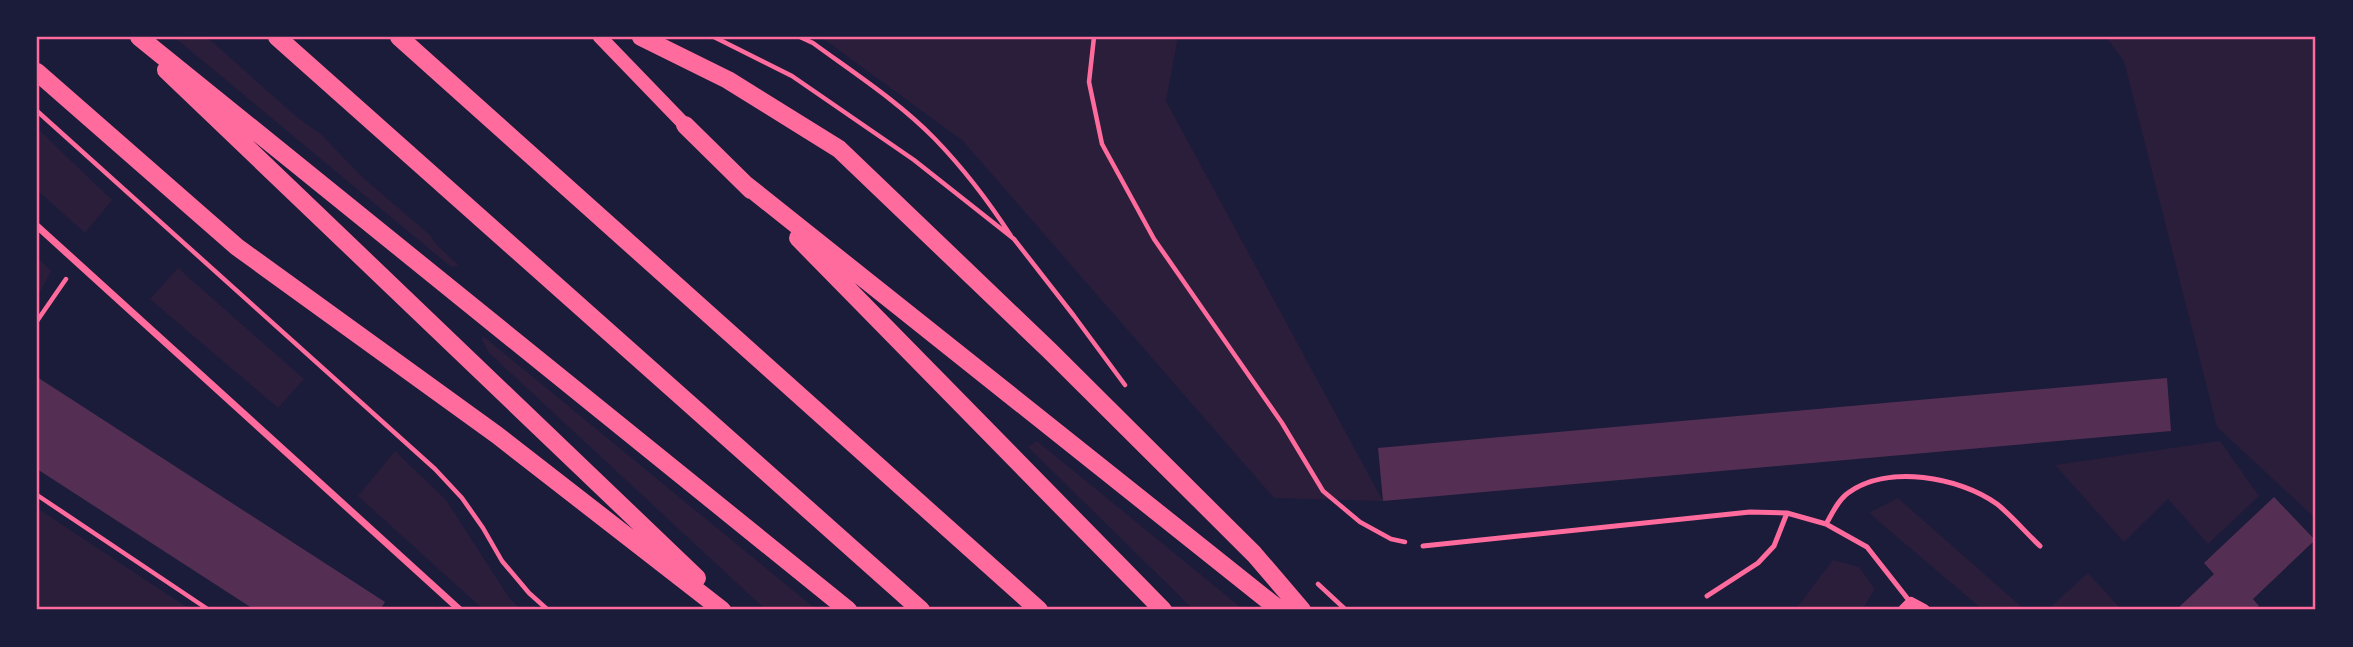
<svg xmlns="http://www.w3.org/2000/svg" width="2353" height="647" font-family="Lato,sans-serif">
<rect width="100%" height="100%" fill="#1b1b3a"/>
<path fill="#2a1e3b" d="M 174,37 L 207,37 L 299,119 L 321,134 L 361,176 L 430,235 L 435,243 L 459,266 L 451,267 Z
M 821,37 L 1178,37 L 1166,101 L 1383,501 L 1274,498 L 963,141 Z
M 2106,37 L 2316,37 L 2316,524 L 2314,517 L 2217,427 L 2124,61 Z
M 37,128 L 112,200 L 85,233 L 37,190 Z
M 37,257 L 51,271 L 37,297 Z
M 178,268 L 304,379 L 278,408 L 150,299 Z
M 483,336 L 817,610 L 766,610 L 488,352 L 482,339 Z
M 1037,441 L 1244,610 L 1194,610 L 1028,447 Z
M 2220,441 L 2259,496 L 2208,544 L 2168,499 L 2124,542 L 2055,465 Z
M 395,451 L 446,500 L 510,599 L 522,610 L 484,610 L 358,496 Z
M 1898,498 L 2025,610 L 1983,610 L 1869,513 Z
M 37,508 L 191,610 L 37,610 Z
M 1833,560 L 1859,567 L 1875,589 L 1862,610 L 1795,610 Z
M 2088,573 L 2122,610 L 2047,610 Z"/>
<path fill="#542f53" d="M 37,377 L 385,602 L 380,610 L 255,610 L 37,469 Z
M 2167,378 L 2171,431 L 1383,501 L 1378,448 Z
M 2274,497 L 2315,540 L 2253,599 L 2259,606 L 2255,610 L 2176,610 L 2214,574 L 2204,563 Z"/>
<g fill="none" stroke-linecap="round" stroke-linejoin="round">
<path stroke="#ff6b9d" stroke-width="4.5" d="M 714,37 L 792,76 L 914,160 L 1014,239 L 1074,316 L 1125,385
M 800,37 L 813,43 C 854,73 899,102 935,139 C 963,168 989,202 1011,236
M 1094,37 L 1089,82 L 1102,144 L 1154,239 L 1282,423 L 1323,491 L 1360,522 L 1391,539 L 1405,542
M 37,111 L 435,469 L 462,498 L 483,528 L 502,561 L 529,593 L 548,610
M 37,321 L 66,279
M 37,495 L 209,610
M 1318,584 L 1346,610"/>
<path stroke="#ff6b9d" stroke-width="5" d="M 1826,524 C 1832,514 1838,500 1848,493 C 1887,464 1960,477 1997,504 C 2012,516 2026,533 2040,546
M 1423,546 L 1750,512 L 1787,513 L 1826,524 L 1867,547 L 1911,603
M 1707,596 L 1758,563 L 1774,546 L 1787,513"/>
<path stroke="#ff6b9d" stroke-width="7" d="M 37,226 L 460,610"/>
<path stroke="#ff6b9d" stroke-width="12" d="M 1904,610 L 1911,603 L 1924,610"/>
<path stroke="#ff6b9d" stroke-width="14" d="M 600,37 L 685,125"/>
<path stroke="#ff6b9d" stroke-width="18" d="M 139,37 L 848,610
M 277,37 L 921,610
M 399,37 L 1039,610
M 641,37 L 728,80 L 839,149 L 1050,351 L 1254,554 L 1302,610
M 166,70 L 697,578
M 37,72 L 237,247 L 497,435 L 722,610
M 685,125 L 751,190
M 745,184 L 1280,610
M 798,238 L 1163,610"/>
</g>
<rect width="2353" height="647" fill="none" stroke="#1b1b3a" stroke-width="77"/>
<rect x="38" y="38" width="2276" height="570" fill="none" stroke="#ff6b9d" stroke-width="2.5"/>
</svg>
